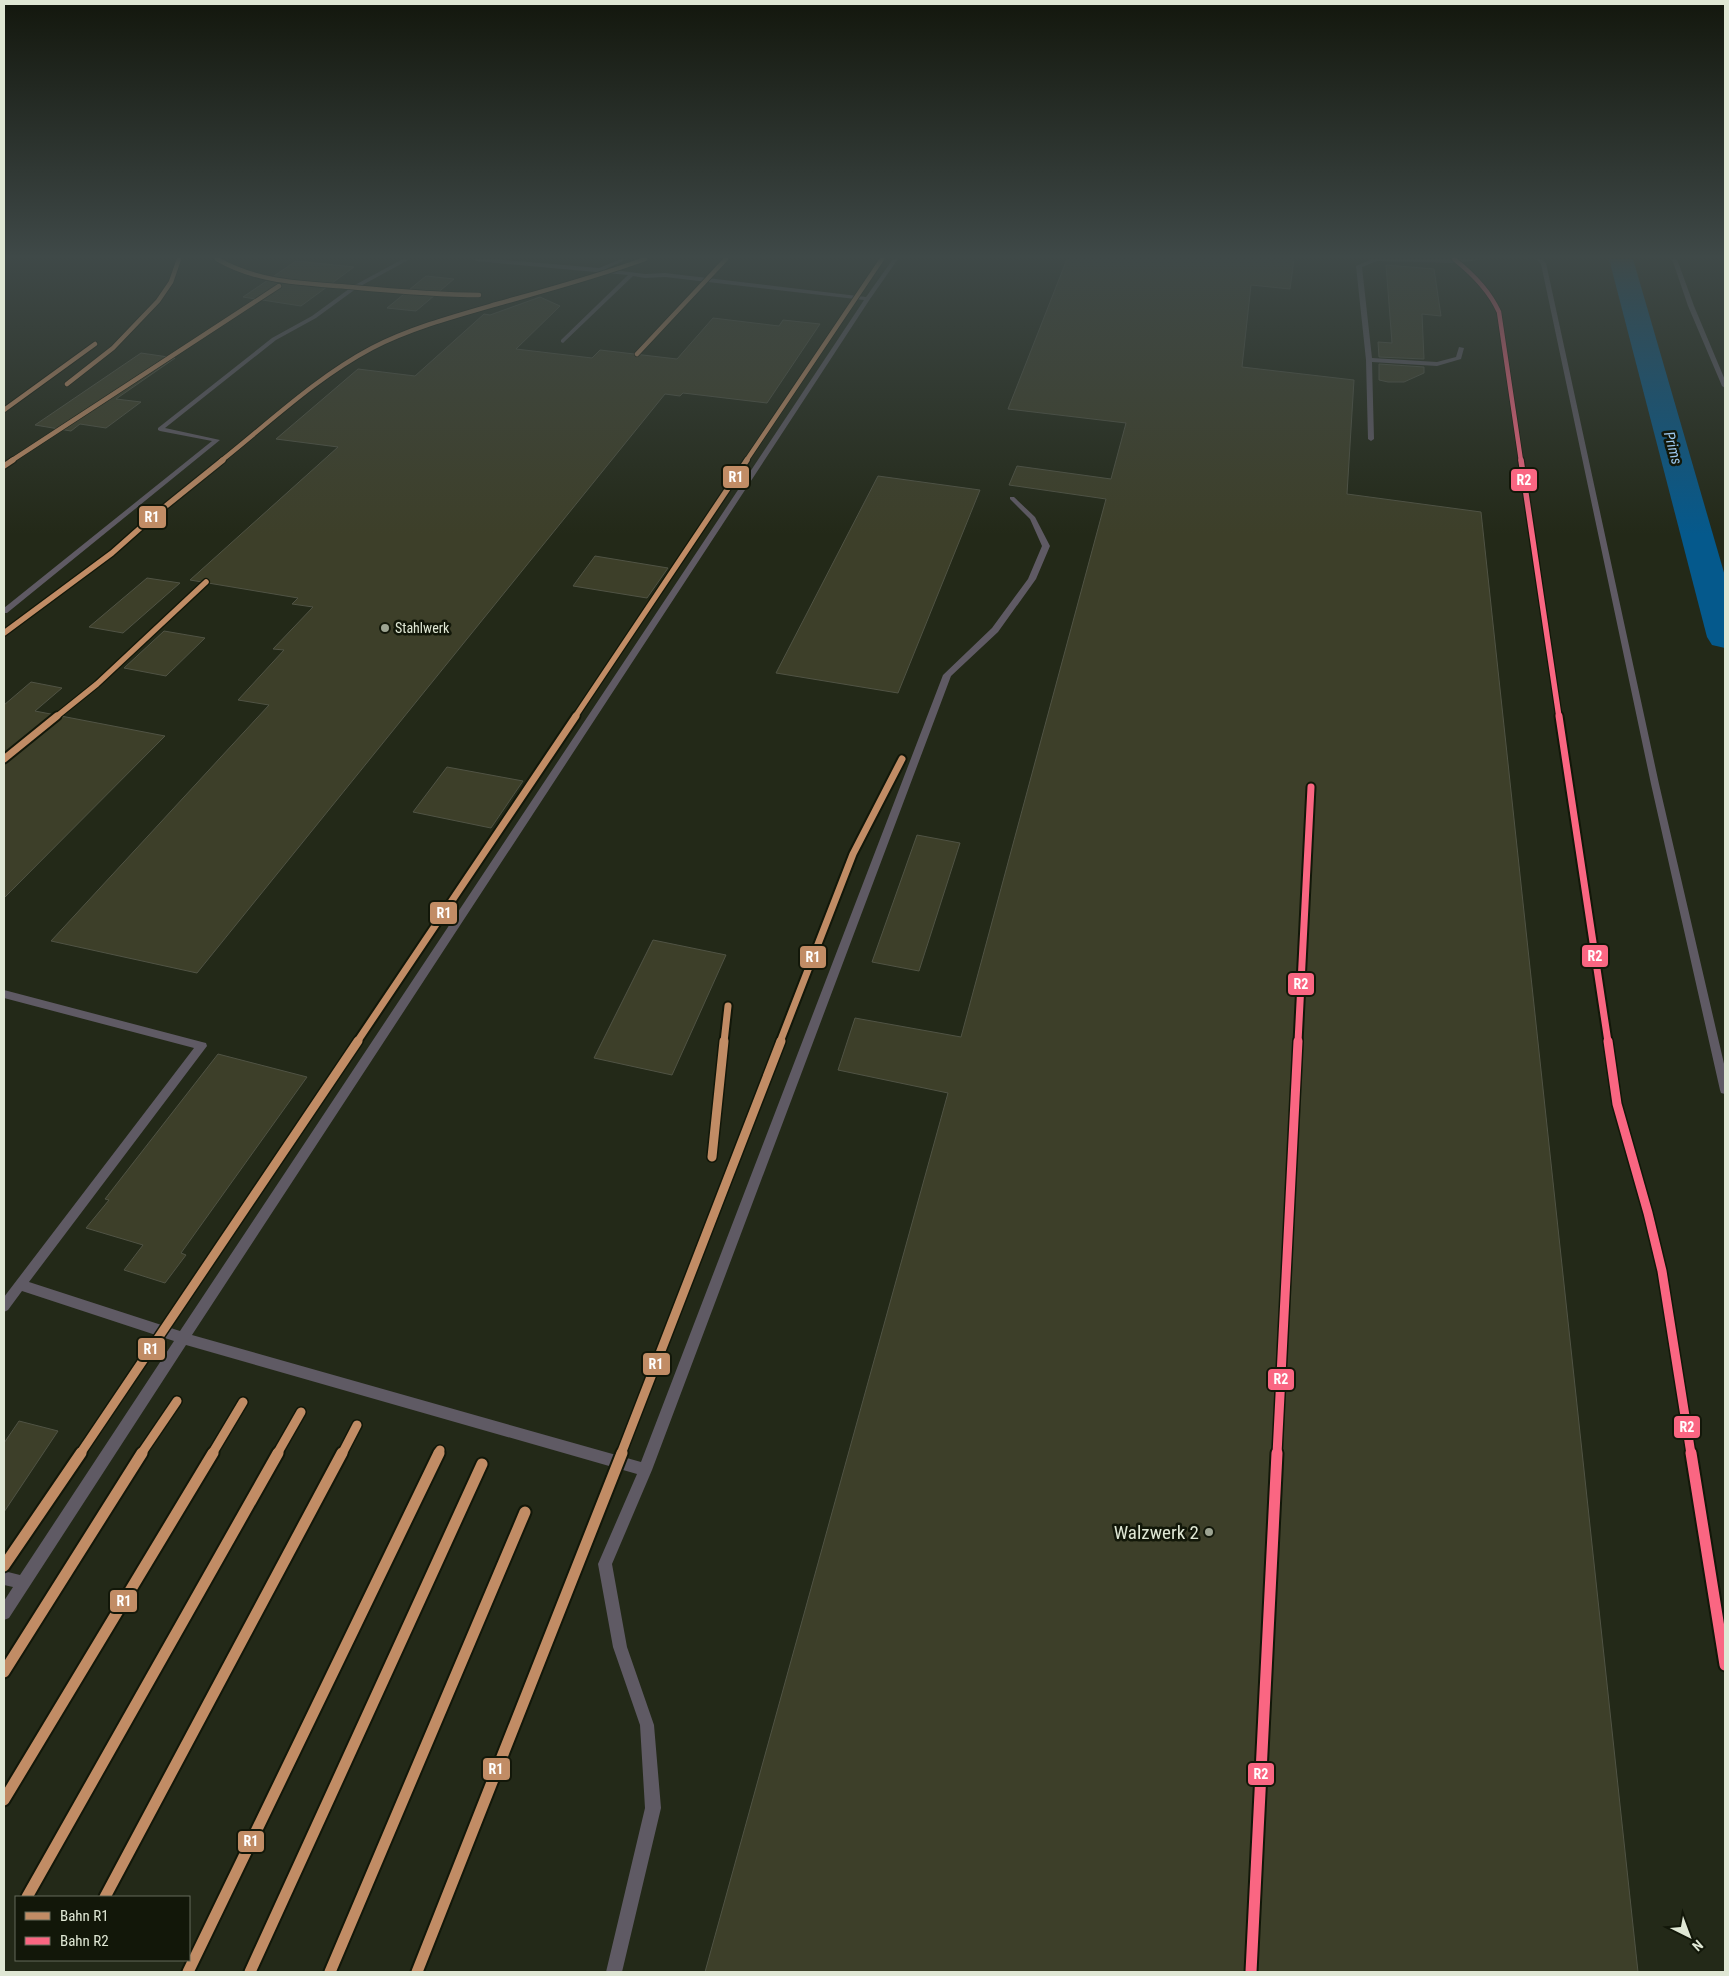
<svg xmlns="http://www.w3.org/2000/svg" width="1729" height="1976" font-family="'Roboto Condensed',sans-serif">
<rect width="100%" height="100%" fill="#232918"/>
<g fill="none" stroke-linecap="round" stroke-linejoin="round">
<path fill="#05598c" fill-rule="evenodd" d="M 1609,259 L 1633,259 L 1725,576 L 1725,648 L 1712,645 L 1707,637 Z"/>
</g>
<path fill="#3d3f29" stroke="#505344" d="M 1067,259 L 1294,259 L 1290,289 L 1251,285 L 1242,367 L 1354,380 L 1347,494 L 1481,512 L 1638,1972 L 705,1972 L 948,1093 L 838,1070 L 855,1018 L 961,1037 L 1106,499 L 1009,485 L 1017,466 L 1111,479 L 1126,423 L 1008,409 Z
M 296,261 L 354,267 L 301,306 L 243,297 Z
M 1386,265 L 1434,269 L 1441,316 L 1422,314 L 1424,359 L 1379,357 L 1378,342 L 1392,343 Z
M 426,276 L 454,279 L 416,311 L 387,308 Z
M 540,297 L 560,306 L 516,349 L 592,358 L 600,350 L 677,359 L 713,318 L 779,326 L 783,320 L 820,324 L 767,403 L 683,393 L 680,396 L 665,394 L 197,973 L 51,941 L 269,705 L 238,700 L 284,650 L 273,649 L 313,607 L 292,604 L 298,598 L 190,580 L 338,447 L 276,439 L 358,369 L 415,376 L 484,314 L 490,315 Z
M 141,353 L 175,358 L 116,399 L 141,402 L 106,428 L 80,424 L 71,431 L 35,425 Z
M 1379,364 L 1424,367 L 1424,373 L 1404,382 L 1388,382 L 1379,380 Z
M 878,476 L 980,490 L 898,693 L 776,673 Z
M 595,556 L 668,568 L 647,598 L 573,586 Z
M 147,578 L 180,583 L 123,633 L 89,627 Z
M 164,631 L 205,638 L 166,676 L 124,668 Z
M 31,682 L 62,688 L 35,711 L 165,736 L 4,898 L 4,705 Z
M 447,767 L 523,781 L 491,828 L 413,812 Z
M 917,835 L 960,843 L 919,971 L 872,962 Z
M 653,940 L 726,955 L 672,1075 L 594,1058 Z
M 218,1054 L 307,1077 L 181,1253 L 186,1255 L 165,1283 L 124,1270 L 143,1245 L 86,1228 L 109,1200 L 105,1199 Z
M 19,1421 L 58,1431 L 4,1512 L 4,1443 Z"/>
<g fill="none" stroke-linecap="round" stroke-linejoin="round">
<path fill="#5f5a64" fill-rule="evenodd" d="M 403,259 L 410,259 L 357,288 L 316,318 L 276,340 L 165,428 L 220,440 L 7,613 L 4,613 L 4,608 L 212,441 L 160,431 L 158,430 L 158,428 L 272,338 L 312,316 L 353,286 Z
M 473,259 L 492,259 L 599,268 L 621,259 L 627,259 L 606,269 L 645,274 L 665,273 L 866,297 L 893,259 L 898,259 L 870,299 L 192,1335 L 641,1462 L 943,675 L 992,628 L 1028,579 L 1042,546 L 1030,519 L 1010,499 L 1010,497 L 1014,497 L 1035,517 L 1050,546 L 1036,579 L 998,632 L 951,676 L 652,1470 L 612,1564 L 627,1647 L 654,1725 L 661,1808 L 622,1972 L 606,1972 L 645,1808 L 640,1725 L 613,1647 L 598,1564 L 637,1474 L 186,1345 L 9,1618 L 4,1620 L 4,1601 L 13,1587 L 4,1585 L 4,1571 L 20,1575 L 174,1341 L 22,1291 L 8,1310 L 4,1312 L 4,1297 L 194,1048 L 4,998 L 4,990 L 202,1042 L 206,1043 L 207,1046 L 29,1282 L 180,1331 L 864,300 L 665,277 L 645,278 L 633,276 L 563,343 L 561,342 L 561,340 L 628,275 L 476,261 Z
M 1372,259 L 1485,259 L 1457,263 L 1377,261 L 1362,267 L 1372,358 L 1437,362 L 1456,357 L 1459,347 L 1464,348 L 1461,359 L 1437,366 L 1372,362 L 1374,439 L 1371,441 L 1368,439 L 1366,360 L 1356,266 Z
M 1536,259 L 1541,259 L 1546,263 L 1659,784 L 1725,1068 L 1725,1094 L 1721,1093 L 1720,1090 L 1651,784 L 1541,264 Z
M 1672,259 L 1677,259 L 1694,306 L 1725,380 L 1725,388 L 1722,386 L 1688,306 Z"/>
<g stroke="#121709" stroke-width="6">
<path id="rail-1-far4" d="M 217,259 C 258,283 304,283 350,287 C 393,291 436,295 479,295
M 637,354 L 726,259
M 67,384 L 113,348 L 158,301 L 171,282 L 179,259
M 4,410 L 95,344
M 11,461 L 279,286
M 221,461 C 270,422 317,377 372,348 C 411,328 455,316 497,304 C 547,290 596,277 645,259
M 746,461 L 882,259"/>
</g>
<g stroke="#121709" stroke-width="8">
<path id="rail-1-far3" d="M 4,466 L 13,460
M 4,633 L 112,553 L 156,514 L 223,460
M 56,717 L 97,684 L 206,582
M 575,717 L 747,460"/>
</g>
<g stroke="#121709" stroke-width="11">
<path id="rail-1-far2" d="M 4,759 L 57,716
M 357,1042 L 576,716
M 724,1042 L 728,1006
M 780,1042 L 853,854 L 902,759"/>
</g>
<g stroke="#121709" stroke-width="12">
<path id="rail-1-far1" d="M 712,1157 L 724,1041
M 80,1454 L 358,1041
M 141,1454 L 177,1401
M 212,1454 L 243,1402
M 277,1454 L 301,1412
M 342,1454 L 357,1425
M 438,1454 L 440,1450
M 621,1454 L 781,1041"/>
</g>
<g stroke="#121709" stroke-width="15">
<path id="rail-1" d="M 4,1566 L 81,1453
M 4,1672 L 142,1453
M 4,1800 L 213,1453
M 27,1897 L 278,1453
M 105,1897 L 342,1453
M 188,1972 L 439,1453
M 250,1972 L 482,1464
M 330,1972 L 525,1512
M 417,1972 L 622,1453"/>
</g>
<g stroke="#121709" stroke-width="6">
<path id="rail-2-far4" d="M 1454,259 C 1473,274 1489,290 1499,312 L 1521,461"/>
</g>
<g stroke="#121709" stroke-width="8">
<path id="rail-2-far3" d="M 1521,460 L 1559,717"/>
</g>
<g stroke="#121709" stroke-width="11">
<path id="rail-2-far2" d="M 1559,716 L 1608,1042
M 1298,1042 L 1311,787"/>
</g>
<g stroke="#121709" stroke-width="12">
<path id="rail-2-far1" d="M 1608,1041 L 1617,1104 L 1648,1213 L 1662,1271 L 1691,1454
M 1277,1454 L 1298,1041"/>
</g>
<g stroke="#121709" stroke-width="15">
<path id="rail-2" d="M 1691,1453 L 1725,1665
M 1251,1972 L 1277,1453"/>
</g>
<use href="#rail-1-far4" stroke="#c18c65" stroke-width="4.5"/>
<use href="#rail-1-far3" stroke="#c18c65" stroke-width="5.5"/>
<use href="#rail-1-far2" stroke="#c18c65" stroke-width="7"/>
<use href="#rail-1-far1" stroke="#c18c65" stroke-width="9"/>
<use href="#rail-1" stroke="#c18c65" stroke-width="11"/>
<use href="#rail-2-far4" stroke="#fa6682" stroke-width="4.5"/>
<use href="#rail-2-far3" stroke="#fa6682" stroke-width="5.5"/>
<use href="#rail-2-far2" stroke="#fa6682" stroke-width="7"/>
<use href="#rail-2-far1" stroke="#fa6682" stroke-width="9"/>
<use href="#rail-2" stroke="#fa6682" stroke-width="11"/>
</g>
<linearGradient id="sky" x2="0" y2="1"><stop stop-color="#13170d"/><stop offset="0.48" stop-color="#3f4948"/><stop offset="1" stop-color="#3f4948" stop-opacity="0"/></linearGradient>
<rect width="1729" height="535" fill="url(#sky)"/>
<g fill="#9da492" stroke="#121709" stroke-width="2">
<circle cx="385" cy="628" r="5"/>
<circle cx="1209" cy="1532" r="5"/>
</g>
<g text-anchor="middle" stroke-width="5" stroke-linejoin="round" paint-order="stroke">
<g font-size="14" fill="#dfe7d4" stroke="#121709" text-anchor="start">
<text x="395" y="633">Stahlwerk</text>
</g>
<g font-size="15" font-style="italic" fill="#9bc6ec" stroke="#121709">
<text transform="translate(1673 448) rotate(75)" y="5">Prims</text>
</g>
<g font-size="19" fill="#dfe7d4" stroke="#121709" text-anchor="end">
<text x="1199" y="1539">Walzwerk 2</text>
</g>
</g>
<g stroke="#121709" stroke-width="2">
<rect x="722" y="465" width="28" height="24" rx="5" fill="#c18c65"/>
<rect x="1510" y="468" width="28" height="24" rx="5" fill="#fa6682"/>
<rect x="138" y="505" width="29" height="24" rx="5" fill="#c18c65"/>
<rect x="429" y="901" width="29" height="24" rx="5" fill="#c18c65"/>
<rect x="1581" y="944" width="28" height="24" rx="5" fill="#fa6682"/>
<rect x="799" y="945" width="28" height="24" rx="5" fill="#c18c65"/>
<rect x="1287" y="972" width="28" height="24" rx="5" fill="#fa6682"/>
<rect x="137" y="1337" width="29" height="24" rx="5" fill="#c18c65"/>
<rect x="642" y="1352" width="29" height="24" rx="5" fill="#c18c65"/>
<rect x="1267" y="1368" width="28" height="23" rx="5" fill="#fa6682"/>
<rect x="1673" y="1415" width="28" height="24" rx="5" fill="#fa6682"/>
<rect x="109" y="1589" width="29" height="24" rx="5" fill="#c18c65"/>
<rect x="482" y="1757" width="29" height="24" rx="5" fill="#c18c65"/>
<rect x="1247" y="1762" width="28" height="24" rx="5" fill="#fa6682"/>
<rect x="237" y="1830" width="28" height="23" rx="5" fill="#c18c65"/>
</g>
<g font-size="14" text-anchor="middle" font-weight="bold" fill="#fff">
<text x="736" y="482">R1</text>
<text x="1524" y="485">R2</text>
<text x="152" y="522">R1</text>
<text x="444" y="918">R1</text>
<text x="1595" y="961">R2</text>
<text x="813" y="962">R1</text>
<text x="1301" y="989">R2</text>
<text x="151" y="1354">R1</text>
<text x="656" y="1369">R1</text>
<text x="1281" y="1384">R2</text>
<text x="1687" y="1432">R2</text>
<text x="124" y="1606">R1</text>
<text x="496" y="1774">R1</text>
<text x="1261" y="1779">R2</text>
<text x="251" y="1846">R1</text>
</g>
<rect width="1729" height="1976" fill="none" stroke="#dfe7d4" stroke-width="10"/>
<rect x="15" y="1896" width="175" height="65" fill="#121709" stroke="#646a5a"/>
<rect x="25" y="1912" width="25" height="8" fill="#c18c65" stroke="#646a5a"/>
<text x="60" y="1921" font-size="15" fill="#dfe7d4">Bahn R1</text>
<rect x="25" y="1937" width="25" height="8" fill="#fa6682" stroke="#646a5a"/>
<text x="60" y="1946" font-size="15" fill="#dfe7d4">Bahn R2</text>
<g transform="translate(1689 1936) rotate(138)" stroke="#121709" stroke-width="4" paint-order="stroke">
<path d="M0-4L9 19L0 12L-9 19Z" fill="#dfe7d4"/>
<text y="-8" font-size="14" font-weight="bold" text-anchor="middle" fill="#dfe7d4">N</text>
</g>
</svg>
